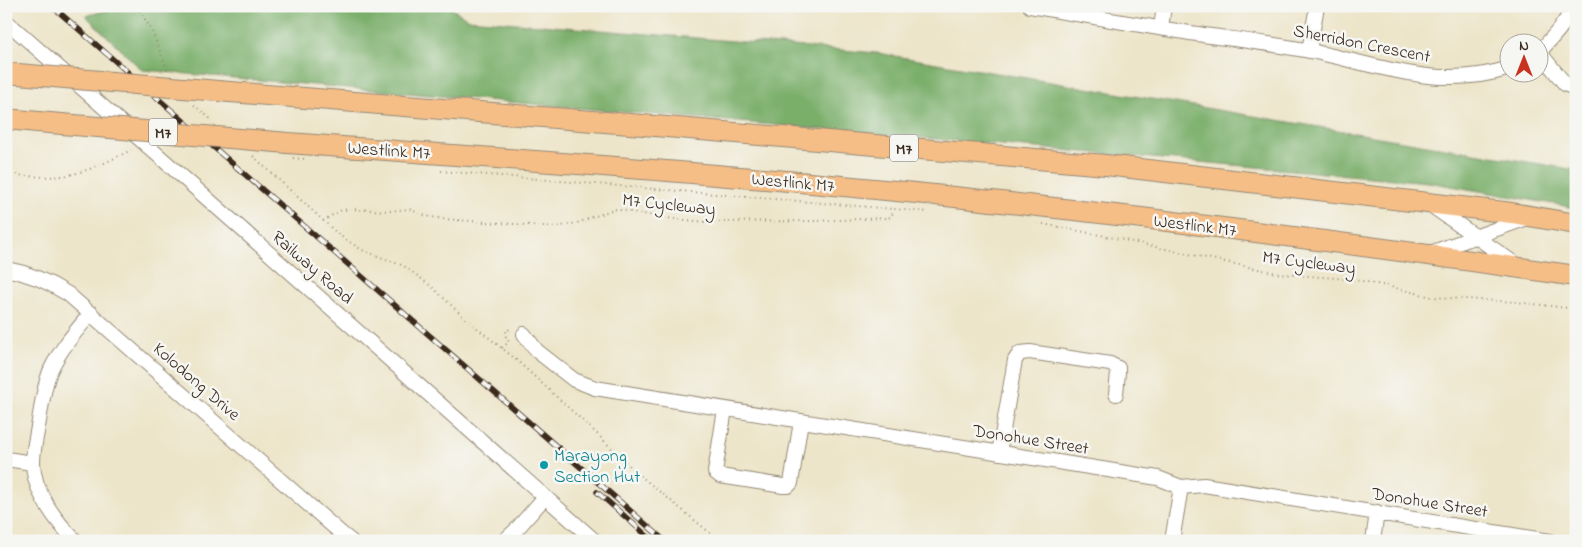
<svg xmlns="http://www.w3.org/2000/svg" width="1582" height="547" font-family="'Indie Flower',sans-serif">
<rect width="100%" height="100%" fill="#f6f6f2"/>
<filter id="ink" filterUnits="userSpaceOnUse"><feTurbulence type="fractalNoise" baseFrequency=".02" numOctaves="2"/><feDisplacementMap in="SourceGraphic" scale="10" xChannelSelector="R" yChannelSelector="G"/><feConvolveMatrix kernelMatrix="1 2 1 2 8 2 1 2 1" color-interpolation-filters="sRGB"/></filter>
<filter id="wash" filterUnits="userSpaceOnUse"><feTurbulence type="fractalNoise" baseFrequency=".0096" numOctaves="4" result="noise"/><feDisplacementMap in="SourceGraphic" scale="20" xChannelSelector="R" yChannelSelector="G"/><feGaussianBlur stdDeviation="1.12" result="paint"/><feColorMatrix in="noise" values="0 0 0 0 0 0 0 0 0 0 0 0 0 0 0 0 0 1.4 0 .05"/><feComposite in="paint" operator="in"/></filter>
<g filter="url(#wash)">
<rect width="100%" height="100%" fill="#ede5c9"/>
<path fill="#7aaf6a" stroke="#5a6c44" d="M 122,6 L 448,6 L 468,19 L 877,53 L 1576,170 L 1576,208 L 1428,182 L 142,70 L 86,16 Z"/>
</g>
<g filter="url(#ink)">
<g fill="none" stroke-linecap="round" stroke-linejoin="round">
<g stroke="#948874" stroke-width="16">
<path id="minor" d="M 1030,6 C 1083,15 1136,25 1190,33 C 1230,39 1270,43 1310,51 C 1380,65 1437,91 1510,68
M 6,21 L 595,541
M 1161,28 L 1164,6
M 1309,51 L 1317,6
M 1540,51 C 1552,38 1566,24 1573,6
M 1540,53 L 1565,84 L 1576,89
M 1429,204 L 1518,266
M 1430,253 L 1530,217
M 6,269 C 29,273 49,282 68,294 L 342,534 L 351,541
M 524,334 L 537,351 L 574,380 L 595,388 L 1158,478 L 1181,487 L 1204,485 L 1550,541
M 725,409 L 715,472 L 720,476 L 783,486 L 788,486 L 791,483 L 801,421
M 999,453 L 1015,360 L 1020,353 L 1030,352 L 1110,364 L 1118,368 L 1118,372 L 1116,394
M 6,459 L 33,463
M 76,541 C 56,522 33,491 33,462 C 33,449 37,434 39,421 C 42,403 44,385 51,369 C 61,348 77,330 91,313
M 504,541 L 515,531 L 545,497
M 1172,541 L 1181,487
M 1373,541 L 1377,512"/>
</g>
<g stroke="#948874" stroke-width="22">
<path id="highway" d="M 230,92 L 655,126 L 1106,165 L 1512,213 L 1576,224
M 6,119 L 38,122
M 288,143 C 520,160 751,175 982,200 C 1181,221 1378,247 1576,276"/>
</g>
<path stroke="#948874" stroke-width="2" stroke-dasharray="1 4" stroke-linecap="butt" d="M 137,6 L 152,31 L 168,72
M 194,105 L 212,120
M 253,156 L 339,235 L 362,250 L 404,266 L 431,286 L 467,320 L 513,357 L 594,431 L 637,473 L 720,541
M 441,171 L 929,212
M 6,174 C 28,176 52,179 73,174 C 94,169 113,159 131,150
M 323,221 L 339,211 L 349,209 L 389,211 L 409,209 L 426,216 L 443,219 L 556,227 L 577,223 L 614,209 L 666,218 L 706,222 L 813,221 L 888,218 L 892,216 L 893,210
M 1038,223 L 1105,236 L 1281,274 L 1336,278 L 1362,281 L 1387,286 L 1432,297 L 1516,302 L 1576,309
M 502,348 L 509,342 L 505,335 L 507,329 L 513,331"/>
<use href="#minor" stroke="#fff" stroke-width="14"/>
<use href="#highway" stroke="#f6be87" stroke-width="20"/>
<g stroke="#3b2a1e" stroke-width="5.5">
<path id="rail" d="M 52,6 L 665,541
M 597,492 L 653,541"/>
</g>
<use href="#rail" stroke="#f6f6f2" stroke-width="4" stroke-dasharray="11" stroke-linecap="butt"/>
<g stroke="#948874" stroke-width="22" stroke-linecap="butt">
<path id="highway-bridge" d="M 6,73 L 230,92
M 38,122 L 288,143"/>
</g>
<path stroke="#948874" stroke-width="2" stroke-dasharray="1 4" stroke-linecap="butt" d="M 293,158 L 306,159"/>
<use href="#highway-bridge" stroke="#f6be87" stroke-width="20"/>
</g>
</g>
<circle fill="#0f9aa8" stroke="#f6f6f2" stroke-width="2" cx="544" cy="465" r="5"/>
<g text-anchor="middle" stroke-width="5" stroke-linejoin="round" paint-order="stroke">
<g fill="#f6f6f2" stroke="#73675e" stroke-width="1">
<rect x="149" y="118.5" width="28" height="27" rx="4"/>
<rect x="890" y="134.5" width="28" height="27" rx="4"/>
</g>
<g font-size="16" font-weight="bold" fill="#3b2a1e">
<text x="163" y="138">M7</text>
<text x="904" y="154">M7</text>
</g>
<g font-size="18" fill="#3b2a1e" stroke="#f6f6f2">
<text transform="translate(1362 43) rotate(11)" y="6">Sherridon Crescent</text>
<text transform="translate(389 150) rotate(4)" y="6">Westlink M7</text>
<text transform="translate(793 182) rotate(5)" y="6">Westlink M7</text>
<text transform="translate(669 204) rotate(6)" y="6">M7 Cycleway</text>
<text transform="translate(1195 225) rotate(7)" y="6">Westlink M7</text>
<text transform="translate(1309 262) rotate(7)" y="6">M7 Cycleway</text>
<text transform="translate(313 267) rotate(41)" y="6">Railway Road</text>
<text transform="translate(197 381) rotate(41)" y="6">Kolodong Drive</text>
<text transform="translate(1031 439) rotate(9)" y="6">Donohue Street</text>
<text transform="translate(1430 502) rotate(9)" y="6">Donohue Street</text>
</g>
<g font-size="18" fill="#0d838f" stroke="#f6f6f2" text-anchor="start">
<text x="554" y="461">Marayong<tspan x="554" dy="21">Section Hut</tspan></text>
</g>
</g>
<rect width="1582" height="547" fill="none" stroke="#f6f6f2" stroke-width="25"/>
<g transform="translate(1524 58)"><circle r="24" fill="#f6f6f2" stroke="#aba49d"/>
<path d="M0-4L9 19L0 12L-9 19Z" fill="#c8321e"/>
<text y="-8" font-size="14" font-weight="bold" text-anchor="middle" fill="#3b2a1e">N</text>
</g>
</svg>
